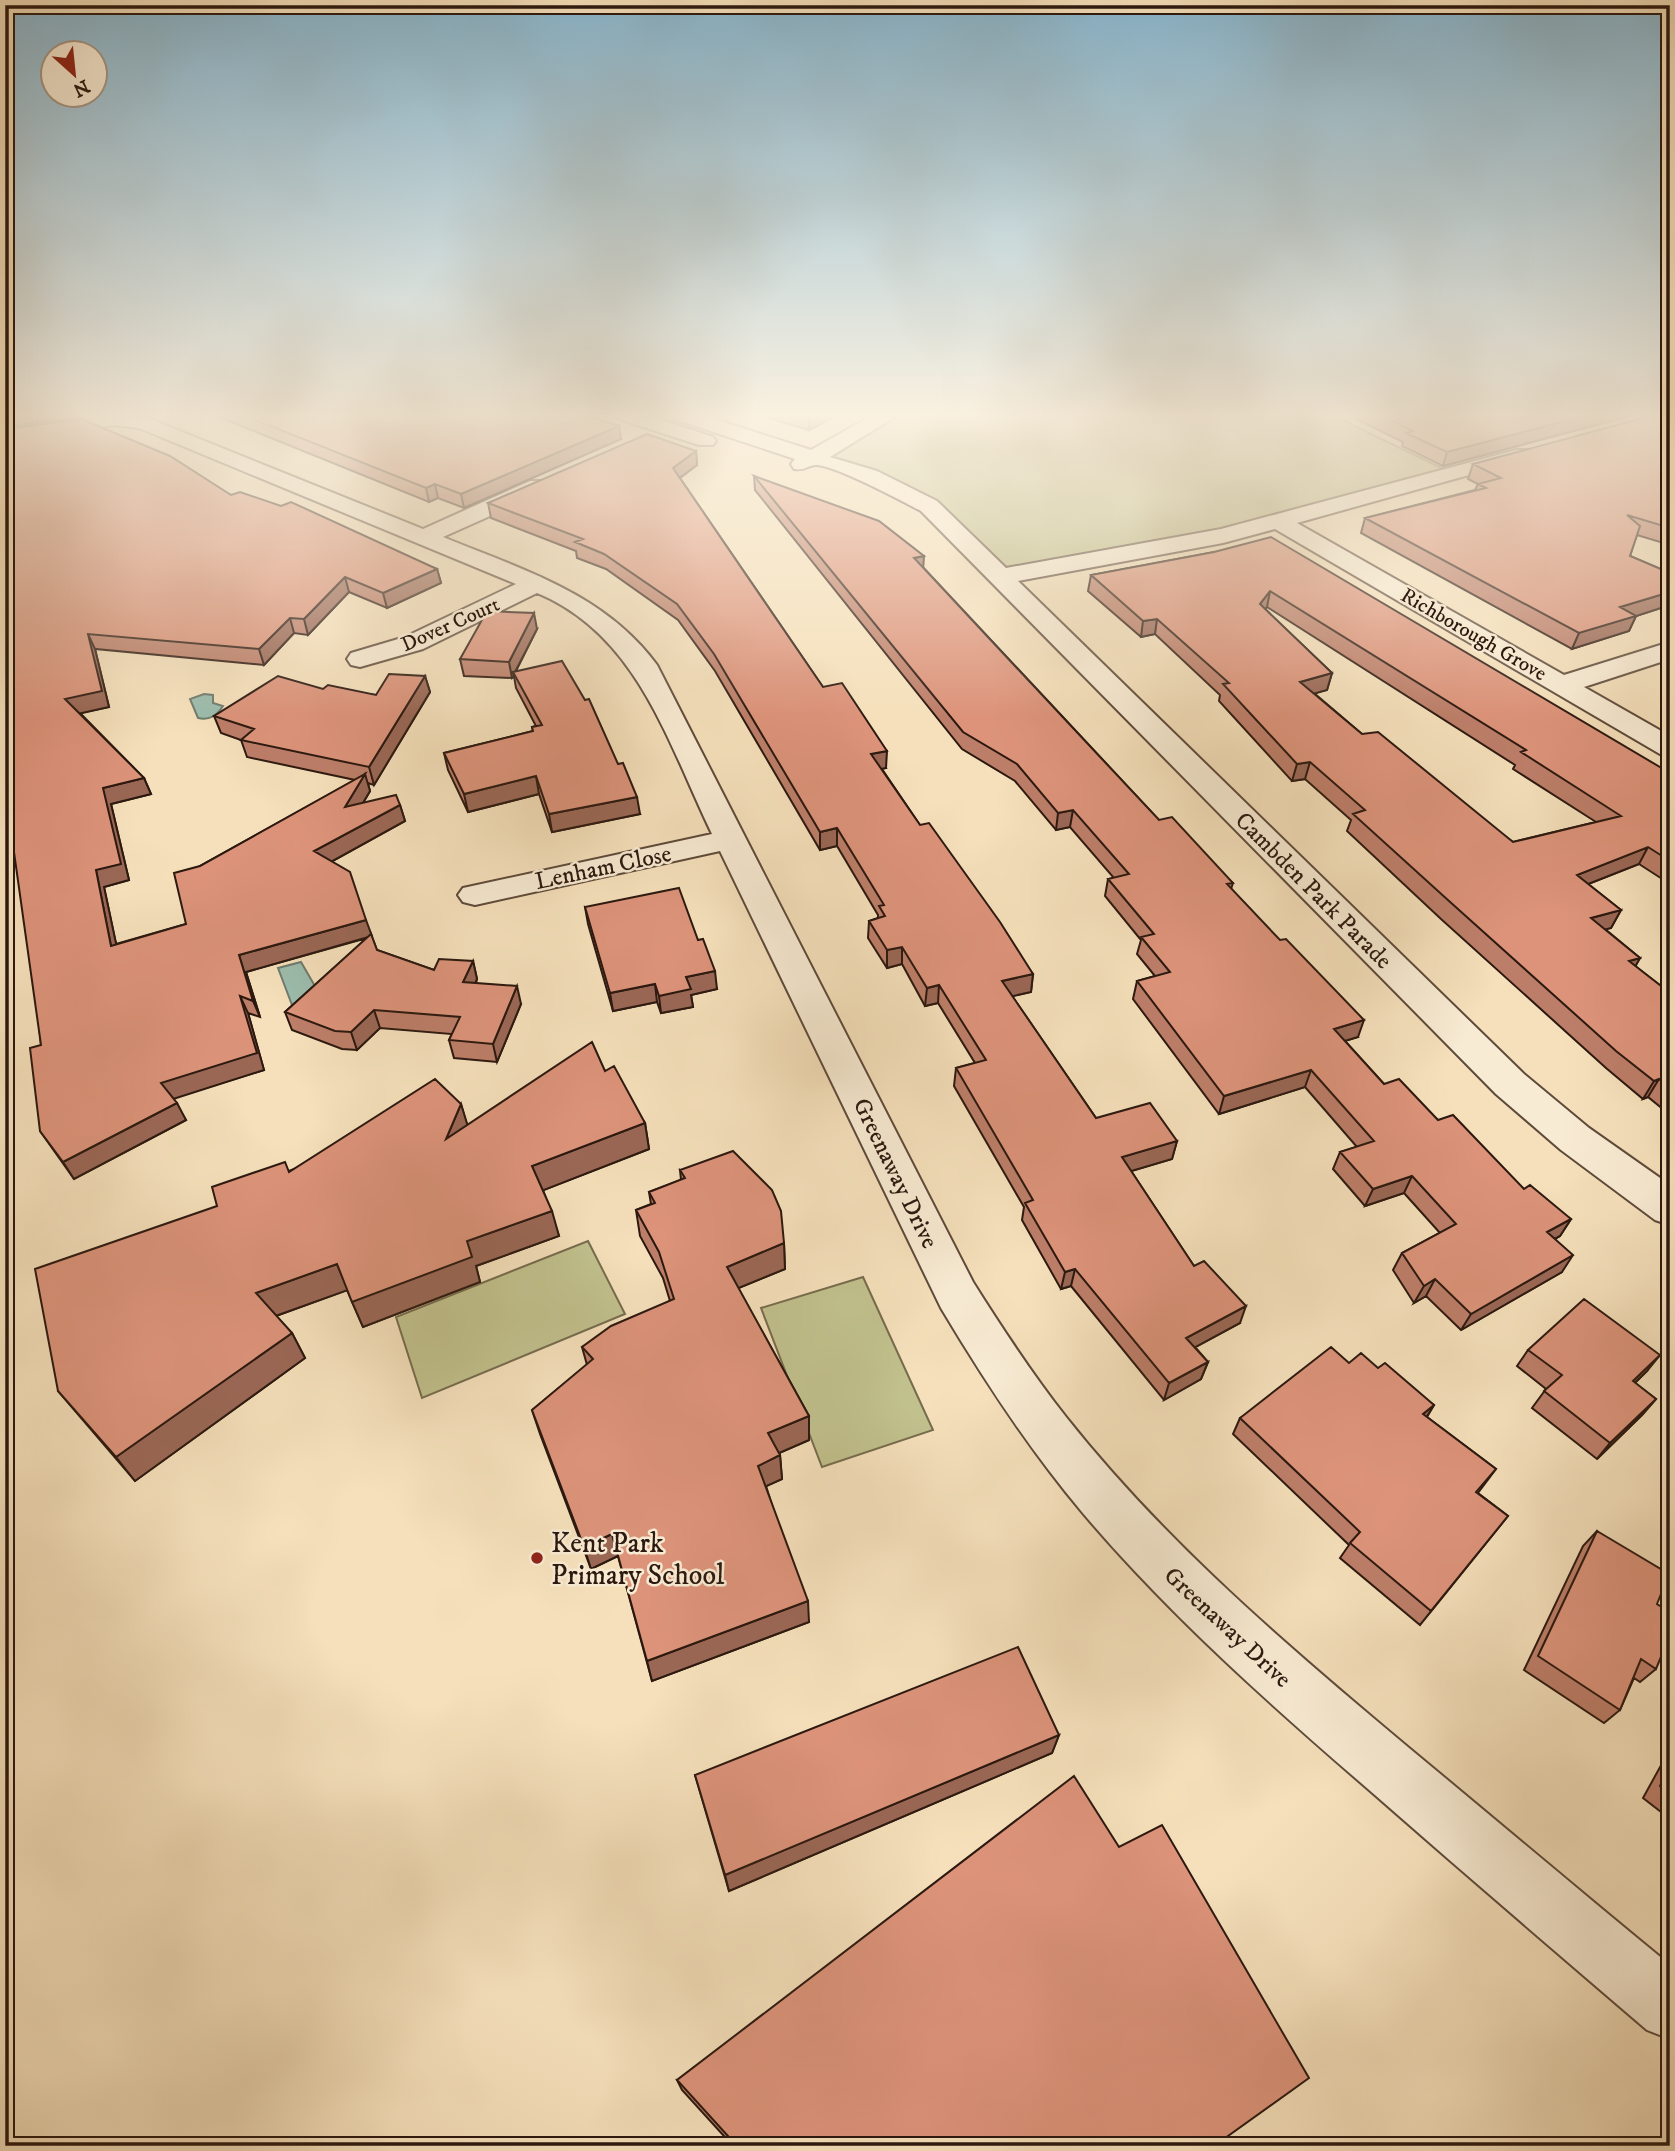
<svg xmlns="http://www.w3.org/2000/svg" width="1675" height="2151" font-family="'IM FELL DW Pica',serif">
<rect width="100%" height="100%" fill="#f5e0bb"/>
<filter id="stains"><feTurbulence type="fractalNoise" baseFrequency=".00286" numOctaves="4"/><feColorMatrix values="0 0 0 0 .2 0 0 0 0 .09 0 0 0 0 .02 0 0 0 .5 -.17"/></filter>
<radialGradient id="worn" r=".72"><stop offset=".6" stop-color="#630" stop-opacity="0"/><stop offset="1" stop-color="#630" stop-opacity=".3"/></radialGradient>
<path fill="#c1c18d" stroke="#766c4e" stroke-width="2" d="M 888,415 L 1332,415 L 1452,473 L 1279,522 L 999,577 L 944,519 L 815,457 Z
M 588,1241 L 625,1314 L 422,1398 L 396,1317 Z
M 863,1277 L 933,1430 L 822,1467 L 761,1308 Z"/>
<path fill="#9cbdae" stroke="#6f7b6e" stroke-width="2" d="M 204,694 L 213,695 L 213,703 L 223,706 C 217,715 210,721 198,718 L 190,699 Z
M 301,962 L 319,993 L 292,1005 L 278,968 Z"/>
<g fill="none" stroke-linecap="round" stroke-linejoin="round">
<g stroke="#5e4a3a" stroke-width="4">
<path id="street" d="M 99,415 L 150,419 L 423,529 L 530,481 L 546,481 L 549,486 L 546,491 L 443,537 C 523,570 604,593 657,665 L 973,1282 C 1002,1328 1032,1374 1066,1417 C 1165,1542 1287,1646 1409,1748 C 1496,1820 1582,1893 1670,1965 L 1670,2039 L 1647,2030 C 1556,1952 1465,1874 1375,1795 C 1272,1706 1170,1616 1082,1512 C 1029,1449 984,1380 941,1308 L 720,851 L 475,905 L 463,902 L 458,895 L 463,888 L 712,834 C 668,743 638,635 537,593 L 423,649 L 360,667 L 351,665 L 347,659 L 351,653 L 405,637 L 516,584 L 139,428 L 113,425 L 5,442 L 5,430 Z
M 616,415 L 647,415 L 713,437 L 716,441 L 713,445 L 699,445 L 619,419 Z
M 671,415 L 702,415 L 811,450 L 873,415 L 898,415 L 830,457 L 877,471 L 937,501 L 1006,568 L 1221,529 L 1516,450 L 1530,450 L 1534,454 L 1530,458 L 1297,523 L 1564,675 L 1670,642 L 1670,659 L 1584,687 L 1670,736 L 1670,757 L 1660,754 L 1275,529 L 1223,543 L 1018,581 L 1524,1074 L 1589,1128 L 1670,1185 L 1670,1225 L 1655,1220 L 1561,1150 L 1496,1094 L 921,511 C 902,501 833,464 815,465 C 807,466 804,471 794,469 L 791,464 L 795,459 L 674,419 Z"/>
</g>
<use href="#street" fill="#f8ebd3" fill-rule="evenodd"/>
</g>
<path fill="#bd7e69" stroke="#2b180f" stroke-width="2" fill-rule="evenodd" d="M 214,415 L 584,415 L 621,439 L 464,508 L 438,498 L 429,502 Z
M 758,415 L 838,415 L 809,430 Z
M 1348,415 L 1633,415 L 1443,466 L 1402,446 L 1403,442 Z
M 1670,415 L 1670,545 L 1637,535 L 1630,556 L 1670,573 L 1670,605 L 1636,616 L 1629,631 L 1572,649 L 1361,533 L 1365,518 L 1475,490 L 1478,484 L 1468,479 L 1473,464 Z
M 696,451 L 697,465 L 680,478 L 823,687 L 886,768 L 882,769 L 920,825 L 1033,974 L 1031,992 L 1012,996 L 1096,1118 L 1177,1141 L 1172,1159 L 1131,1171 L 1194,1266 L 1240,1323 L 1195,1347 L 1208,1362 L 1201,1379 L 1164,1400 L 1071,1286 L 1061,1289 L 1022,1220 L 1024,1207 L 954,1086 L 956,1068 L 975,1063 L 938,1003 L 925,1006 L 902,964 L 887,968 L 868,938 L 869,921 L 878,918 L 878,915 L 837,846 L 820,850 L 715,671 L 678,620 L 606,569 L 577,558 L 576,551 L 491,518 L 488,503 Z
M 754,476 L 923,567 L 1159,820 L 1233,883 L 1231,889 L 1358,1037 L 1345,1041 L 1384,1084 L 1438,1120 L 1524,1189 L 1571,1219 L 1560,1236 L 1555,1239 L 1562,1272 L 1461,1330 L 1426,1296 L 1414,1303 L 1393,1270 L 1402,1253 L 1440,1233 L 1404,1193 L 1365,1206 L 1333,1169 L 1340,1152 L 1357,1147 L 1305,1087 L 1219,1114 L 1133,999 L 1137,981 L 1155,976 L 1137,954 L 1141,940 L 1105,896 L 1108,879 L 1114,878 L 1070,827 L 1056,830 L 1015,781 L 962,749 L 755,490 Z
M 231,495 L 437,569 L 441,583 L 387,608 L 349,592 L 308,635 L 294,633 L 264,665 L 95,649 L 109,707 L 80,713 L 144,778 L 151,794 L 111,804 L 129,880 L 104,887 L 116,944 L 186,924 L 200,866 L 355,780 L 247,757 L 241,740 L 221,733 L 214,716 L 323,689 L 376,695 L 425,676 L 430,692 L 374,785 L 368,783 L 370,791 L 363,803 L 400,805 L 405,821 L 331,862 L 371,934 L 377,950 L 434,970 L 473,961 L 477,979 L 476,983 L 521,1004 L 497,1062 L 454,1058 L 449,1040 L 452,1034 L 380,1028 L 357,1050 L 342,1049 L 292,1030 L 285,1012 L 367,938 L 246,972 L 260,1017 L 248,1013 L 264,1070 L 173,1098 L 186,1120 L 74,1179 L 40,1131 L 41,1045 L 10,744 L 5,712 Z
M 1214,552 L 1670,773 L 1670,884 L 1639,864 L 1588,884 L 1621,910 L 1611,928 L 1605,929 L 1640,958 L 1635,966 L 1670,993 L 1670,1115 L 1648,1097 L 1643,1099 L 1606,1068 L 1441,919 L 1347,831 L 1351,820 L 1305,779 L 1292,781 L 1219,701 L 1220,695 L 1155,634 L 1141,637 L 1088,591 L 1091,575 ZM 1267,607 L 1515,765 L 1513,769 L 1596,822 L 1513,842 L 1362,734 L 1314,693 L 1327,690 L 1332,673 L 1265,609 Z
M 537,629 L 516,671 L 640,814 L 552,832 L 539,794 L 468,812 L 448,770 L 444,753 L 533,731 L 532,727 L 536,726 L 516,688 L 514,676 L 512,678 L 464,676 L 460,659 Z
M 585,907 L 698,940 L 717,989 L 691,995 L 693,1007 L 661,1013 L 657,1002 L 613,1011 L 588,924 Z
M 605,1071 L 645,1123 L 649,1149 L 543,1190 L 559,1236 L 476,1266 L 480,1282 L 363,1327 L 347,1290 L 276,1316 L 292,1333 L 305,1358 L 135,1481 L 58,1391 L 217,1206 L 289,1171 L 461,1104 L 467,1125 Z
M 680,1170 L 784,1243 L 785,1269 L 738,1288 L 809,1416 L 809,1440 L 779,1453 L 780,1455 L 782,1479 L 766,1486 L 809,1622 L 652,1681 L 618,1556 L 591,1569 L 540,1434 L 532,1410 L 587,1365 L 582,1347 L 670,1301 L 663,1278 L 640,1236 L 636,1210 L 651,1204 L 649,1192 L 681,1180 Z
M 1528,1350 L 1647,1371 L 1635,1383 L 1656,1399 L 1642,1415 L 1597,1459 L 1532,1408 L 1546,1389 L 1517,1366 Z
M 1349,1363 L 1378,1368 L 1434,1405 L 1427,1417 L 1496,1469 L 1478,1493 L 1508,1516 L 1420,1625 L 1340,1558 L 1349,1545 L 1233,1434 L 1240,1418 Z
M 1597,1531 L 1657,1604 L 1656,1669 L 1640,1682 L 1634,1678 L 1620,1710 L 1604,1723 L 1524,1670 L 1583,1546 Z
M 1059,1735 L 1052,1753 L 729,1891 L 695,1775 Z
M 1670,1749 L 1670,1819 L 1643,1798 Z
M 677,2080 L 1214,2146 L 733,2146 L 682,2090 Z"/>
<path fill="#9a6755" stroke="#2b180f" stroke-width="2" d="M 5,415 L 54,415 L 56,419 L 5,427 Z
M 811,415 L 838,415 L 809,430 L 809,416 Z
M 1588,415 L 1633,415 L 1443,466 L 1447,452 Z
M 619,426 L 621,439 L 464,508 L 461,494 Z
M 696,451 L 697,465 L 674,482 L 673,468 Z
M 435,484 L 438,498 L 429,502 L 426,488 Z
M 924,556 L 923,571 L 914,558 Z
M 437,569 L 441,583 L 387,608 L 383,593 Z
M 345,577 L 349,592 L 308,635 L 304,619 Z
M 1270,591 L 1267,607 L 1256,620 L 1260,604 Z
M 1670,592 L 1670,605 L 1636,616 L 1629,631 L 1572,649 L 1579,633 L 1620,607 Z
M 534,613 L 537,629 L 514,674 L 513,672 L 514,676 L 512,678 L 509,662 Z
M 290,618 L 294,633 L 264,665 L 259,649 Z
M 1157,619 L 1155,634 L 1141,637 L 1143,621 Z
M 88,634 L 95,649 L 109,707 L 73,715 L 65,699 Z
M 1332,673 L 1327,690 L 1296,699 L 1300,682 Z
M 425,676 L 430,692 L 374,785 L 369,767 Z
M 887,751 L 886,768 L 871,771 L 871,754 Z
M 1310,762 L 1305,779 L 1292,781 L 1297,764 Z
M 365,774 L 370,791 L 351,823 L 345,807 Z
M 536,776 L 539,794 L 468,812 L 464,794 Z
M 144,778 L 151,794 L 111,804 L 129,880 L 104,887 L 120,962 L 111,946 L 96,870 L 103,788 Z
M 637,797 L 640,814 L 552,832 L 549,814 Z
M 400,805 L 405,821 L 320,868 L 314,851 Z
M 1073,810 L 1070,827 L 1056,830 L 1058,813 Z
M 837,828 L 837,846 L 820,850 L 820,832 Z
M 1648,847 L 1639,864 L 1568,892 L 1577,875 Z
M 1621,910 L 1611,928 L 1582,936 L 1591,918 Z
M 366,920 L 372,936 L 246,972 L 260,1017 L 253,1001 L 239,955 Z
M 902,947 L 902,964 L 887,968 L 887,950 Z
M 1640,958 L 1630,976 L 1629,961 Z
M 473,961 L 477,979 L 468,1000 L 463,982 Z
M 715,971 L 717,989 L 691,995 L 693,1007 L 661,1013 L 659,996 L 686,977 Z
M 1033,974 L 1031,992 L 1000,999 L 1002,981 Z
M 655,984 L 657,1002 L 613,1011 L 610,993 Z
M 939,985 L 938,1003 L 925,1006 L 927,988 Z
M 517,986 L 521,1004 L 497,1062 L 493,1044 Z
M 240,996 L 248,1013 L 264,1070 L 170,1100 L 161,1083 Z
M 374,1010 L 380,1028 L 357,1050 L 351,1032 Z
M 1364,1020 L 1358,1037 L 1328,1046 L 1334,1029 Z
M 1311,1070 L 1305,1087 L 1219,1114 L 1224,1096 Z
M 1659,1079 L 1648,1097 L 1643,1099 L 1654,1081 Z
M 177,1103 L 186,1120 L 74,1179 L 63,1162 Z
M 461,1104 L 469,1130 L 446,1139 Z
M 645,1123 L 649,1149 L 539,1192 L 532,1166 Z
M 1177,1141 L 1172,1159 L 1118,1175 L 1122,1157 Z
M 1412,1176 L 1404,1193 L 1365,1206 L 1373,1189 Z
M 552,1211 L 559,1236 L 476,1266 L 480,1282 L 363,1327 L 352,1302 L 467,1241 Z
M 1571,1219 L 1560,1236 L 1536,1249 L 1547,1232 Z
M 784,1243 L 785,1269 L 729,1292 L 727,1267 Z
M 1573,1255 L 1562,1272 L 1461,1330 L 1471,1314 Z
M 337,1264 L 348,1290 L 270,1318 L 256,1293 Z
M 1075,1269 L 1071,1286 L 1061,1289 L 1065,1272 Z
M 1435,1279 L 1426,1296 L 1414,1303 L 1424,1286 Z
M 1246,1306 L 1240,1323 L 1181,1355 L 1186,1338 Z
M 292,1333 L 305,1358 L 135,1481 L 116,1457 Z
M 1660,1355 L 1647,1371 L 1619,1398 L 1633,1381 Z
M 1208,1362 L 1201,1379 L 1164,1400 L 1169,1383 Z
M 1656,1399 L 1642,1415 L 1597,1459 L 1610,1443 Z
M 1434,1405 L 1424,1421 L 1423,1414 Z
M 809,1416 L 809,1440 L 770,1457 L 768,1433 Z
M 780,1455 L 782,1479 L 760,1489 L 758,1466 Z
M 612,1534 L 618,1556 L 591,1569 L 584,1547 Z
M 808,1601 L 809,1622 L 652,1681 L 647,1661 Z
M 1059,1735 L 1052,1753 L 729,1891 L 725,1875 Z"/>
<path fill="#dc937a" stroke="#2b180f" stroke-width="2" fill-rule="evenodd" d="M 243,415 L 584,415 L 619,426 L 461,494 L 435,484 L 426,488 Z
M 1380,415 L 1588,415 L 1447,452 L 1406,433 L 1413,431 Z
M 1654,415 L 1670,415 L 1670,528 L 1627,515 L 1640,526 L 1630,556 L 1670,573 L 1670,592 L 1620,607 L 1636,616 L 1579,633 L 1365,518 L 1486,488 L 1478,484 L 1501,478 L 1473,464 Z
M 81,419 L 170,456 L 231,495 L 240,492 L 281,506 L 291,502 L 437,569 L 383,593 L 345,577 L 304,619 L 290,618 L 259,649 L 88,634 L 102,691 L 65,699 L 144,778 L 103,788 L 121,864 L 96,870 L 111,946 L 186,924 L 174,873 L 200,866 L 365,774 L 345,807 L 396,795 L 400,805 L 314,851 L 350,872 L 366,920 L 239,955 L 253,1001 L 240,996 L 257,1053 L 161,1083 L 177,1103 L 63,1162 L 40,1131 L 30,1048 L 41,1045 L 5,788 L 5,745 L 10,744 L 5,712 L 5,429 Z
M 647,434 L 696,451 L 673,468 L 823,687 L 842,683 L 887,751 L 871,754 L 920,825 L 929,823 L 1000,922 L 1033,974 L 1002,981 L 1096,1118 L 1150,1103 L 1177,1141 L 1122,1157 L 1194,1266 L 1204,1261 L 1246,1306 L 1186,1338 L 1208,1362 L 1169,1383 L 1075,1269 L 1065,1272 L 1025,1203 L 1033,1200 L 956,1068 L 986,1060 L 939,985 L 927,988 L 902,947 L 887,950 L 869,921 L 885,916 L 879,906 L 884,905 L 837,828 L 820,832 L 714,654 L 677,604 L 604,554 L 575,542 L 583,539 L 488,503 Z
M 754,476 L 879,521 L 924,556 L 914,558 L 1159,820 L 1172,817 L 1233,883 L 1227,884 L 1280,940 L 1286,939 L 1364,1020 L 1334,1029 L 1384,1084 L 1399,1079 L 1438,1120 L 1453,1115 L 1524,1189 L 1530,1185 L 1571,1219 L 1547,1232 L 1573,1255 L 1471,1314 L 1435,1279 L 1424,1286 L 1402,1253 L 1456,1224 L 1412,1176 L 1373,1189 L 1340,1152 L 1374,1141 L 1311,1070 L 1224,1096 L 1137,981 L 1170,972 L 1141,937 L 1154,934 L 1108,879 L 1129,874 L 1073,810 L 1058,813 L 1017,764 L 963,732 Z
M 1271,537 L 1670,773 L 1670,861 L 1648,847 L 1577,875 L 1621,910 L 1591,918 L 1640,958 L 1629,961 L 1670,993 L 1670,1088 L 1659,1079 L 1654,1081 L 1616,1051 L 1449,901 L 1353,814 L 1365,810 L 1310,762 L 1297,764 L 1223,684 L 1229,683 L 1157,619 L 1143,621 L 1091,575 L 1214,552 ZM 1270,591 L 1526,750 L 1521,752 L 1621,816 L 1513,842 L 1378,732 L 1362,734 L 1300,682 L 1332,673 L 1260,604 Z
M 487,611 L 534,613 L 509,662 L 460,659 Z
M 562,661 L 585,700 L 589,699 L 618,764 L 623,763 L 637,797 L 549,814 L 536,776 L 464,794 L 444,753 L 533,731 L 532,727 L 542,725 L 513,672 Z
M 389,674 L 425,676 L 369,767 L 241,740 L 254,729 L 214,716 L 278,676 L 323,689 L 328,685 L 376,695 Z
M 679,888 L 698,940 L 703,939 L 715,971 L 686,977 L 691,989 L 659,996 L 655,984 L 610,993 L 585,907 Z
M 371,934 L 377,950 L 434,970 L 439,959 L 473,961 L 463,982 L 517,986 L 493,1044 L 449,1040 L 460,1017 L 374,1010 L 351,1032 L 335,1031 L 285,1012 Z
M 592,1042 L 605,1071 L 614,1066 L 645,1123 L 532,1166 L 552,1211 L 467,1241 L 472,1257 L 352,1302 L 337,1264 L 256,1293 L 292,1333 L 116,1457 L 58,1391 L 35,1269 L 217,1206 L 212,1187 L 285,1162 L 289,1172 L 435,1079 L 461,1104 L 446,1139 Z
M 733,1151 L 772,1190 L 781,1211 L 784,1243 L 727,1267 L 809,1416 L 768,1433 L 780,1455 L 758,1466 L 808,1601 L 647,1661 L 612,1534 L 584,1547 L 532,1410 L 593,1359 L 582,1347 L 611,1326 L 674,1299 L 659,1252 L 636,1210 L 655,1203 L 649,1192 L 685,1178 L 680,1170 Z
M 1584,1299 L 1660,1355 L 1633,1381 L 1656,1399 L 1610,1443 L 1544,1391 L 1562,1375 L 1528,1350 Z
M 1331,1347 L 1349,1363 L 1361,1353 L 1378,1368 L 1385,1363 L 1434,1405 L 1423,1414 L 1496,1469 L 1476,1492 L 1508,1516 L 1431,1611 L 1350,1543 L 1360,1532 L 1240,1418 Z
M 1597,1531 L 1669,1574 L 1657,1604 L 1670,1612 L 1670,1635 L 1656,1669 L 1641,1659 L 1620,1710 L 1538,1656 Z
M 1018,1647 L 1059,1735 L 725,1875 L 695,1775 Z
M 1670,1768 L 1670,1793 L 1660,1786 Z
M 1074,1776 L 1119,1847 L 1162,1825 L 1309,2078 L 1214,2146 L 737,2146 L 677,2080 Z"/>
<linearGradient id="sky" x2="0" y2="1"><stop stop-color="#89b8d1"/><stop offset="0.58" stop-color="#faf1e0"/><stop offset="1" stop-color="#faf1e0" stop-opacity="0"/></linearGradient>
<rect width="1675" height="716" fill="url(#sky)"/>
<circle fill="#8f2418" stroke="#f8ebd3" stroke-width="2.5" cx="537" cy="1558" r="7"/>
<g text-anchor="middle" stroke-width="5" stroke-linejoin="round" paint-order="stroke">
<g font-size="21" fill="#2b180f" stroke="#f8ebd3">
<text transform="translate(450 624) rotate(-24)" y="7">Dover Court</text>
<text transform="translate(1474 634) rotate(30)" y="7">Richborough Grove</text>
</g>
<g font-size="24" fill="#2b180f" stroke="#f8ebd3">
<text transform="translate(603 867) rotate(-12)" y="8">Lenham Close</text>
<text transform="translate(1314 890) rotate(45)" y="8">Cambden Park Parade</text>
<text transform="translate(896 1173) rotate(64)" y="8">Greenaway Drive</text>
<text transform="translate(1228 1627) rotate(43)" y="8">Greenaway Drive</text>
</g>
<g font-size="28" fill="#2b180f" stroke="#f8ebd3" text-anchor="start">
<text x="551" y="1552">Kent Park<tspan x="551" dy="32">Primary School</tspan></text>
</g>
</g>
<rect width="1675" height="2151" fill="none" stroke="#f5e0bb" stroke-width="28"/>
<rect x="7" y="7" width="1661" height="2137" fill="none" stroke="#2b180f" stroke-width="3.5"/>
<rect x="14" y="14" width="1647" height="2123" fill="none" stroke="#2b180f" stroke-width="2"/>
<g transform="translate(74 74) rotate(153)"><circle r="33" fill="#f8ebd3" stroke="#a69785" stroke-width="2"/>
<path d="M0-5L12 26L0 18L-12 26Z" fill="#8f2418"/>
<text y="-10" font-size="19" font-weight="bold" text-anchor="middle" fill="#2b180f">N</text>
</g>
<rect width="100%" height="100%" filter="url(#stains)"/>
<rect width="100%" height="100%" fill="url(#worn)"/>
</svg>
